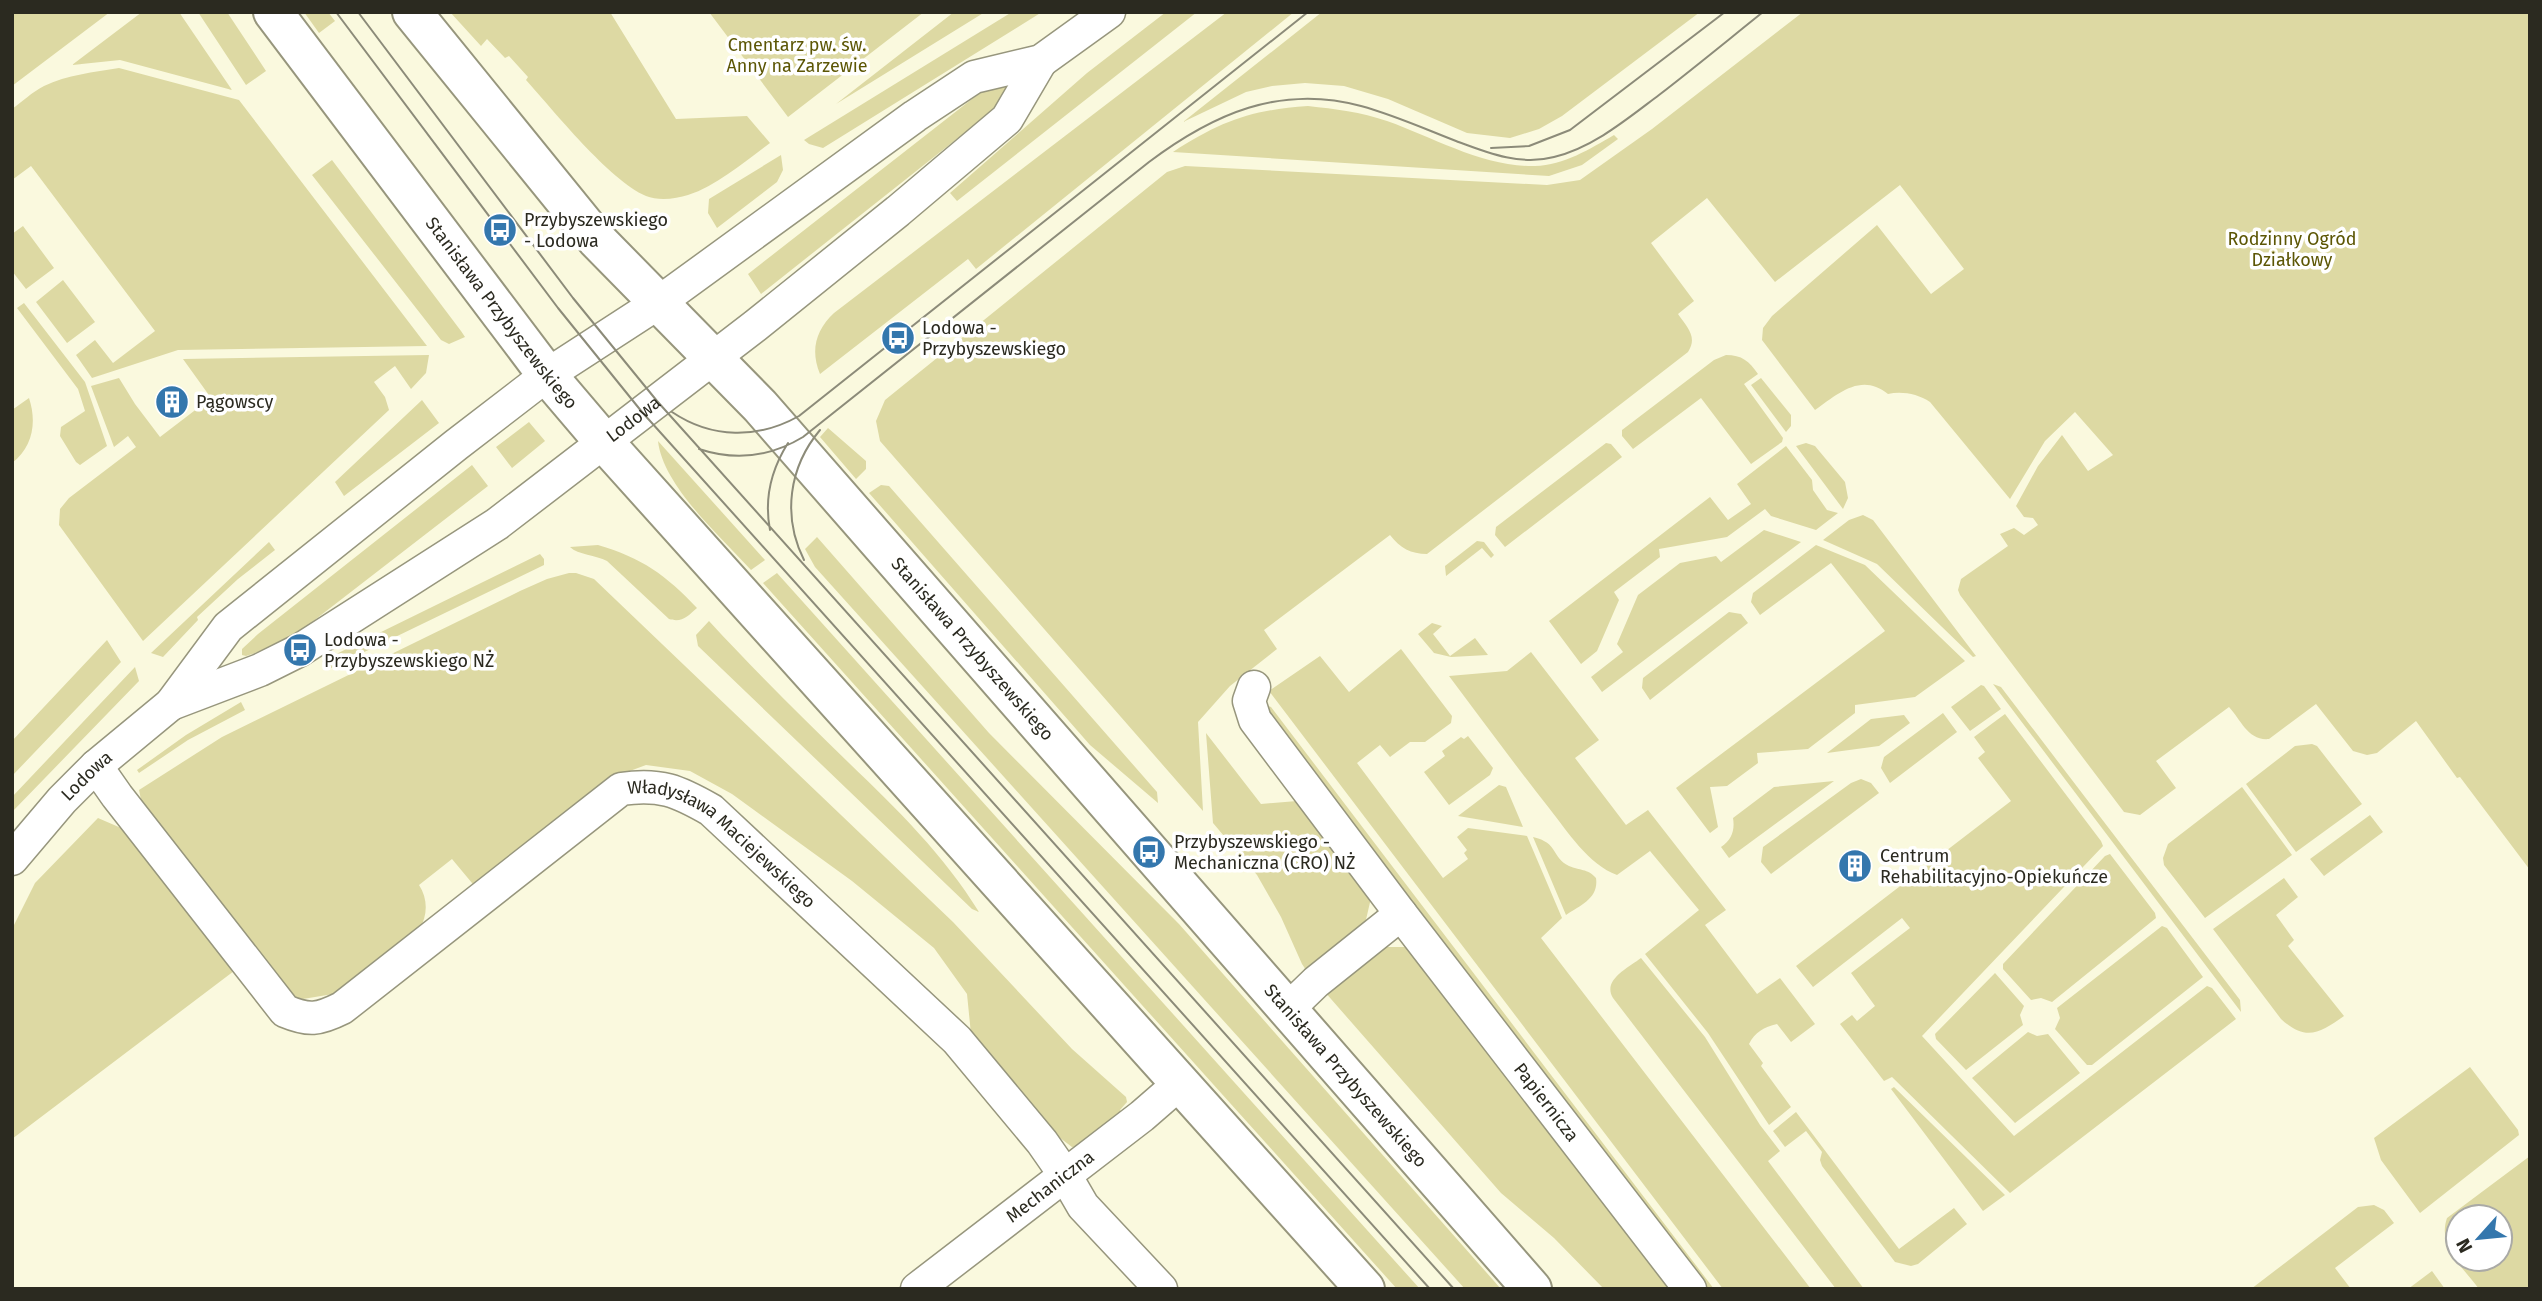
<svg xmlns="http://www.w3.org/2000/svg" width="2542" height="1301" font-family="'Fira Sans',sans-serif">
<rect width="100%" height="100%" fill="#faf9de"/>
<path fill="#ddd9a3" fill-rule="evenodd" d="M 12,12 L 110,12 L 12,86 Z
M 142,12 L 179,12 L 232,90 L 120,60 L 72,65 Z
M 198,12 L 227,12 L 266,71 L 246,85 Z
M 304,12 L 328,12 L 335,21 L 319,33 Z
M 450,12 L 610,12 L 676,119 L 747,116 L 770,143 C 745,161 718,185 688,195 C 676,199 658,201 646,196 C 609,180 554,111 526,80 L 528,77 L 509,56 L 505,58 L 487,39 L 481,46 Z
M 709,12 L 924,12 L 788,117 Z
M 954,12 L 985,12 L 836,104 Z
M 1012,12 L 1042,12 L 823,148 L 809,144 L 804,140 Z
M 1166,12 L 1197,12 L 957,201 L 950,193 L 1087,73 Z
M 1227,12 L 1294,12 L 976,269 L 968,259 L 820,374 C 810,350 816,330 834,313 Z
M 1322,12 L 1700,12 L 1562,116 L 1539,129 L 1510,138 L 1467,133 L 1388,99 L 1344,86 L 1305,83 L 1272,86 L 1246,92 L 1183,122 Z
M 1803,12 L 2530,12 L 2530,870 L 2460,777 L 2457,778 L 2416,721 L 2377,753 L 2367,755 L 2353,751 L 2316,704 L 2269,739 C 2248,741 2241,720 2229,707 L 2156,761 L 2176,788 L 2140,815 L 2124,812 L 1960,595 L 1958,590 L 1961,579 L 2008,546 L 2000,534 L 2014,528 L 2024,535 L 2038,525 L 2033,518 L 2024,517 L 2016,506 L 2038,466 L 2062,435 L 2088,471 L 2113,455 L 2075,412 L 2045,441 L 2010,499 L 1930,402 C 1918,394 1902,391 1888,394 C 1861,372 1838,394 1815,410 L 1762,340 L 1763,328 L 1772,316 L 1877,225 L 1931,294 L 1964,269 L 1900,185 L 1775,282 L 1707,198 L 1651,243 L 1694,301 L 1678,314 C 1687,327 1698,337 1688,352 L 1427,554 C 1411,554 1400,548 1390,535 L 1264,630 L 1277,649 L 1230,686 L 1198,722 L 1203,811 L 880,441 L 876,421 L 885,400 L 1167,172 L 1185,166 L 1547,185 L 1580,180 L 1652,129 Z
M 119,68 L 239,100 L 427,346 L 178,350 L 92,378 L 76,355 L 95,340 L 113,363 L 155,331 L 31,166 L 12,180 L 12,109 C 22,102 32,92 44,86 C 67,75 94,72 119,68 Z
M 1015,80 L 992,111 L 761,294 L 748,274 L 972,99 L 983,91 Z
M 1308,106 C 1335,109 1361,112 1387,121 C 1435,138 1483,167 1535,166 C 1564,165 1590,149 1614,135 L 1618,139 L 1582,165 L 1549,176 L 1173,152 C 1221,121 1251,110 1308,106 Z
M 781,155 L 783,170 L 777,182 L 717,228 L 708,213 L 709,199 Z
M 332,160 L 461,331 L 465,337 L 449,344 L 441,340 L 312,175 Z
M 23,226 L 54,268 L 26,289 L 12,271 L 12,234 Z
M 63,280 L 95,322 L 67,343 L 36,302 Z
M 24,303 L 85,382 L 107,446 L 80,465 L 76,462 L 60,436 L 61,427 L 85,411 L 78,389 L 17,308 Z
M 429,355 L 426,373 L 411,389 L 395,366 L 374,382 L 385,397 L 389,410 L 143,641 L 59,525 L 60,509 L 69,498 L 136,447 L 128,436 L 114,447 L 91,386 L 119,378 L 135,404 L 160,437 L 211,398 L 183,359 Z
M 1726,355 C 1742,355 1749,361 1758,374 L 1744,384 L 1783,438 L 1782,442 L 1751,464 L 1701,398 L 1633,449 L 1622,436 L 1622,430 L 1714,360 Z
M 1761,378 L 1791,415 L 1791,426 L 1786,432 L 1751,385 Z
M 29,398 C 37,422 33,447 12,463 L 12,410 Z
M 422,400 L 439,423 L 344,496 L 335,482 Z
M 529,422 L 545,441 L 512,468 L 496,447 Z
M 828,428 L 866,461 L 866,469 L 856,479 L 820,437 Z
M 658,441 L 765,560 L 751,570 C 721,537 663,486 658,441 Z
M 1606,443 L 1611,444 L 1622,457 L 1505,547 L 1495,535 L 1496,527 Z
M 1806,443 L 1815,446 L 1845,482 L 1848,498 L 1843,509 L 1796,446 Z
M 1786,446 L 1812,480 L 1813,490 L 1827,510 L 1838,513 L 1816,530 L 1771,516 L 1765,509 L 1727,537 L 1659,549 L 1660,557 L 1614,592 L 1619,600 L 1597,651 L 1581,664 L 1549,621 L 1710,497 L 1728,520 L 1751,504 L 1737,484 Z
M 472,465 L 488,486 L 303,629 L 261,651 L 246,656 L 242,655 L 242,649 L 258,634 Z
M 881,485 L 889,486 L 1157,792 L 1158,803 L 1090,745 L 869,493 Z
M 1863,515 L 1873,520 L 1976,656 L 1973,657 L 1877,564 L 1823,540 L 1849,520 Z
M 1764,530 L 1801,542 L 1602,692 L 1591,677 L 1623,652 L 1617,644 L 1638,595 L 1680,563 L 1716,556 L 1721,562 Z
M 817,537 L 989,733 L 1179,924 L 1501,1289 L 1465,1289 L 815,567 L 805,549 Z
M 1477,541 L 1484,542 L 1494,555 L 1491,558 L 1482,548 L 1446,576 L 1445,566 Z
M 269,542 L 275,550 L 238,579 L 197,617 L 198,620 L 163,657 L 151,653 Z
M 598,545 C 642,558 666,575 697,608 C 688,616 682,623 669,619 L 607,561 C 596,555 578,555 570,547 Z
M 1816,545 L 1865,565 L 1965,661 L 1915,697 L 1855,705 L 1855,713 L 1808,749 L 1757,753 L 1758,763 L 1727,786 L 1710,787 L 1718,827 L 1710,833 L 1676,788 L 1885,631 L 1831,563 L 1760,615 L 1751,602 L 1753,593 Z
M 540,554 L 544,559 L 544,565 L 327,670 L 322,661 Z
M 569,573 L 576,573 L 594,579 L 953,922 L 1072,1049 L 1126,1097 L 1127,1102 L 1120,1110 L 1123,1114 L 1080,1147 L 1072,1147 L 1047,1128 L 971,1034 L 967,994 L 934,948 L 852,881 L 732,794 L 690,771 L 646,765 L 619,775 L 477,889 L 452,859 L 419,885 C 428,899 428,915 419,930 L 339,993 L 303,999 L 284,995 L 144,814 L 139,790 L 222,737 L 520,591 L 547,579 Z
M 777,573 L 1420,1289 L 1397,1289 L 763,583 Z
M 1729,612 L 1741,614 L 1748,623 L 1650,700 L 1642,688 L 1643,678 Z
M 709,621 C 754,670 801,716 849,763 C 897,809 944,855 979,912 L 972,909 L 698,646 L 696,635 Z
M 1432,623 L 1442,626 L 1433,634 L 1450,656 L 1475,638 L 1488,655 L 1451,657 L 1434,653 L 1418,634 Z
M 107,640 L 121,662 L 12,776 L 12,741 Z
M 1401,649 L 1452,716 L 1451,723 L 1425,742 L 1410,742 L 1390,757 L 1380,745 L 1357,763 L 1443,878 L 1468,859 L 1464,853 L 1467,850 L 1457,837 L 1468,828 L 1527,836 L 1562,918 L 1541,938 L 1811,1289 L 1723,1289 L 1269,691 L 1320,656 L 1349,692 Z
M 1531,652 L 1599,740 L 1575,758 L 1626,825 L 1648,810 L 1726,910 L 1705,925 L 1757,994 L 1780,978 L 1815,1024 L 1791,1042 L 1777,1024 C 1764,1027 1755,1032 1749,1044 L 1763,1063 L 1761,1066 L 1791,1107 L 1769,1125 L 1708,1033 L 1645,954 L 1699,910 L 1650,851 L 1617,875 C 1589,865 1567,831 1549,808 C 1515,765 1482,720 1449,676 L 1507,671 Z
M 135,667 L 139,681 L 13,811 L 12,797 Z
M 1993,684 L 2001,687 L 2240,1000 L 2241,1012 Z
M 1981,685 L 1984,686 L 2001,709 L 1970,731 L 1951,707 Z
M 241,702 L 245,710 L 188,740 L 139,773 L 137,770 L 186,735 Z
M 1266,705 L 1271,707 L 1714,1289 L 1704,1289 L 1266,716 Z
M 1943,713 L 1957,732 L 1890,783 L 1881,768 L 1884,757 Z
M 2005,714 L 2101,841 L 2103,846 L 1922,1036 L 2014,1136 L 2207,986 L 2212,988 L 2236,1019 L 2010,1193 L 1892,1077 L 1884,1081 L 1840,1024 L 1852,1015 L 1857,1021 L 1875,1006 L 1851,973 L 1910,928 L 1902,918 L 1813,987 L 1796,966 L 2011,801 L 1978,758 L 1985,752 L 1974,737 Z
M 1904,715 L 1910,723 L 1879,746 L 1827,753 L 1871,719 Z
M 1206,733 L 1261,804 L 1297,801 L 1371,898 L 1365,924 L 1308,973 L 1302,964 L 1281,917 L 1257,875 L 1213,823 Z
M 1468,736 L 1493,768 L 1490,775 L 1449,805 L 1424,772 L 1445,756 L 1442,751 L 1461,737 L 1464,739 Z
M 2312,744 L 2317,746 L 2362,804 L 2296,852 L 2246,784 L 2295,746 Z
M 1861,779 L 1871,783 L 1879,793 L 1771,874 L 1761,862 L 1763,847 L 1851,783 Z
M 1834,781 L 1729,858 L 1721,847 C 1732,840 1735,830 1733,818 L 1774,787 Z
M 1499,785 L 1506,787 L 1523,827 L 1458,816 Z
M 2242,787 L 2292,855 L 2205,918 L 2164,865 L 2163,858 L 2168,844 Z
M 2370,815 L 2383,832 L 2324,876 L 2310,859 Z
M 98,818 L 121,828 L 131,838 L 234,971 L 12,1139 L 12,929 L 35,883 Z
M 1533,837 C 1559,843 1551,857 1569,866 C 1580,871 1587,868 1596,878 C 1599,898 1581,905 1566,915 Z
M 2110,854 L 2155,913 L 2156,918 L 2052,1002 L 2041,998 L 2031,1000 L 2003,969 L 2003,964 L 2105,856 Z
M 2284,878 L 2298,897 L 2276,915 L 2294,940 L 2288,946 L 2344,1016 C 2320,1033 2306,1042 2281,1019 L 2213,929 Z
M 2162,926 L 2167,928 L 2203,977 L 2092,1065 L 2087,1065 L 2055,1029 L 2060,1018 L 2057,1008 Z
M 1381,947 L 1409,947 L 1669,1289 L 1604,1289 L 1554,1238 L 1501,1193 L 1324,991 Z
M 1641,958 L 1705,1037 L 1760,1125 L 1780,1151 L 1768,1161 L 1864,1289 L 1836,1289 L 1613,998 C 1602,980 1628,968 1641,958 Z
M 1995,973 L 2024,1006 L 2020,1015 L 2023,1025 L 1966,1070 L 1936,1039 L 1935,1034 Z
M 2028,1032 L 2037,1036 L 2048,1034 L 2080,1073 L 2015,1123 L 1972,1078 Z
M 2470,1067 L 2518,1130 L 2519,1135 L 2420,1213 L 2381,1160 L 2374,1138 Z
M 1894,1087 L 2005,1195 L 1983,1211 L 1891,1089 Z
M 1796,1112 L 1899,1249 L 1954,1208 L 1967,1224 L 1918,1264 L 1911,1266 L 1895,1262 L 1822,1166 L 1820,1160 L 1822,1152 L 1806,1131 L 1785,1147 L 1773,1131 Z
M 2530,1156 L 2530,1289 L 2479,1289 C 2463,1267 2437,1247 2447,1218 ZM 2458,1217 L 2500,1217 L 2500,1259 L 2458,1259 Z
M 2374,1205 L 2384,1210 L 2394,1223 L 2335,1268 L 2351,1289 L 2251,1289 L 2358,1207 Z
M 2432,1271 L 2445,1289 L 2408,1289 Z"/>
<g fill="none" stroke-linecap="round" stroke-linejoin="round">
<g stroke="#97967d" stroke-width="35">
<g id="minor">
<path d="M 1254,687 L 1249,701 L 1255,720 L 1401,914"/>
<path id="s1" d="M 171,704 L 260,670 L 300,650 L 497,524 L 755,326 L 898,211 L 1007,119 L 1041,61"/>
<path id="s2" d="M 96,766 L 117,796 L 285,1011 C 309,1021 318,1020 342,1008 L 621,789 C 660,783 678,791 711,810 L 957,1040 L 1042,1142 L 1065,1175 L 1083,1206 L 1161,1289"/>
<path id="s3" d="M 12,859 L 62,800 L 96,766 L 171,704 L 228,627 L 456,445 L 547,375 L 658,303 L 915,116 L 974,77 L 1041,61 L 1109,12"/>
<path id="s4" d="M 1287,1010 L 1316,982 L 1401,914 L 1690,1289"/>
<path id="s5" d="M 917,1289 L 1142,1116 L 1180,1083"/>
</g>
</g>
<g stroke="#97967d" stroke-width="42">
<g id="major">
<path id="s6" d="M 273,12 L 547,375 L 604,442 L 1365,1289"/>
<path id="s7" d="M 412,12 L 597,240 L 760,406 L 1532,1289"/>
</g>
</g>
<use href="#minor" stroke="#fff" stroke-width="32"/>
<use href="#major" stroke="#fff" stroke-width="38"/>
<path stroke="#8c8b79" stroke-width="2" d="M 336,12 L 558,308 L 642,412 L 1430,1289
M 358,12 L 573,298 L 657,401 L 1454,1289
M 1491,148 L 1529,146 L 1570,130 L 1725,12
M 672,412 C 712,439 758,439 799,416 L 1308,12
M 699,449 C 735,461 770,457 803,437 L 1149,162 C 1213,114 1280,84 1361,106 C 1394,115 1425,129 1456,141 C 1488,153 1520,166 1554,157 C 1594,147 1627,119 1659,95 C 1694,68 1728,40 1763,12
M 770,530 C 764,499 771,470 788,443
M 804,560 C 782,516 789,467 820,430"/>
</g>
<defs>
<g id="bus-disc" transform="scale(1.75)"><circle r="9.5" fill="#3477ad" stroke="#fff"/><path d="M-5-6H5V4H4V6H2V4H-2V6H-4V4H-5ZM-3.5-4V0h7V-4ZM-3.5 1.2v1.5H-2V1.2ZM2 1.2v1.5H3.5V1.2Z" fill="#fff"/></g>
<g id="building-disc" transform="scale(1.75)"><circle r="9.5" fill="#3477ad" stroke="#fff"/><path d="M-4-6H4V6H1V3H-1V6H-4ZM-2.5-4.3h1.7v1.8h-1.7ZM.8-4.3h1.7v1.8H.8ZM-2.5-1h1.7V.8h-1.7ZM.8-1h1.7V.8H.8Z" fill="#fff"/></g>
</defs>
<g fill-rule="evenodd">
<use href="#bus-disc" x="500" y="230"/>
<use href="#bus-disc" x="898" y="338"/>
<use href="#building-disc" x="172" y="402"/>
<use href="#bus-disc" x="300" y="650"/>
<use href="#bus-disc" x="1149" y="852"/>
<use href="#building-disc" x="1855" y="866"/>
</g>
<g text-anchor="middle" stroke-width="7" stroke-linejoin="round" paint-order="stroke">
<g font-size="18" fill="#5c5605" stroke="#fff">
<text x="797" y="51">Cmentarz pw. św.<tspan x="797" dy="21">Anny na Zarzewie</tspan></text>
<text x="2292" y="245">Rodzinny Ogród<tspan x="2292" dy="21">Działkowy</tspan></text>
</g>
<g font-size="18" fill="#2b2a20" stroke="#fff" text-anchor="start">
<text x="524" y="226">Przybyszewskiego<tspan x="524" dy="21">- Lodowa</tspan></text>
<text x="922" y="334">Lodowa -<tspan x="922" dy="21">Przybyszewskiego</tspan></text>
<text x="196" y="408">Pągowscy</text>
<text x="324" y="646">Lodowa -<tspan x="324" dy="21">Przybyszewskiego NŻ</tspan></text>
<text x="1174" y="848">Przybyszewskiego -<tspan x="1174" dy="21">Mechaniczna (CRO) NŻ</tspan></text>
<text x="1880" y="862">Centrum<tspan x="1880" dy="21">Rehabilitacyjno-Opiekuńcze</tspan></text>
</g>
<g font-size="18" fill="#2b2a20" stroke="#fff">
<text dy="6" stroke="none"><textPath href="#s6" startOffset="378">Stanisława Przybyszewskiego</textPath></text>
<text dy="6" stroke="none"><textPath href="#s1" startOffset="546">Lodowa</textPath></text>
<text dy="6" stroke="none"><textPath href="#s7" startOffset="849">Stanisława Przybyszewskiego</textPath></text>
<text dy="6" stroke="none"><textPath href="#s3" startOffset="112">Lodowa</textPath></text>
<text dy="6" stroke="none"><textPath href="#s2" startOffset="844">Władysława Maciejewskiego</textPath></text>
<text dy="6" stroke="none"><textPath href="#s7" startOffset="1416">Stanisława Przybyszewskiego</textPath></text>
<text dy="6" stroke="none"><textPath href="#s4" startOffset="387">Papiernicza</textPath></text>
<text dy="6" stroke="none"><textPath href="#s5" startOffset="168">Mechaniczna</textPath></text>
</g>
</g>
<rect width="2542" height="1301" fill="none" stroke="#2b2a20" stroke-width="28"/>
<g transform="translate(2479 1238) rotate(243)"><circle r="33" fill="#ffffff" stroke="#aaaaa6" stroke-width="2"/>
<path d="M0-5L12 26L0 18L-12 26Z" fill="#3477ad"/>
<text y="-10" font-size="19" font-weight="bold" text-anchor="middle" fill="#2b2a20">N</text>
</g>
</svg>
